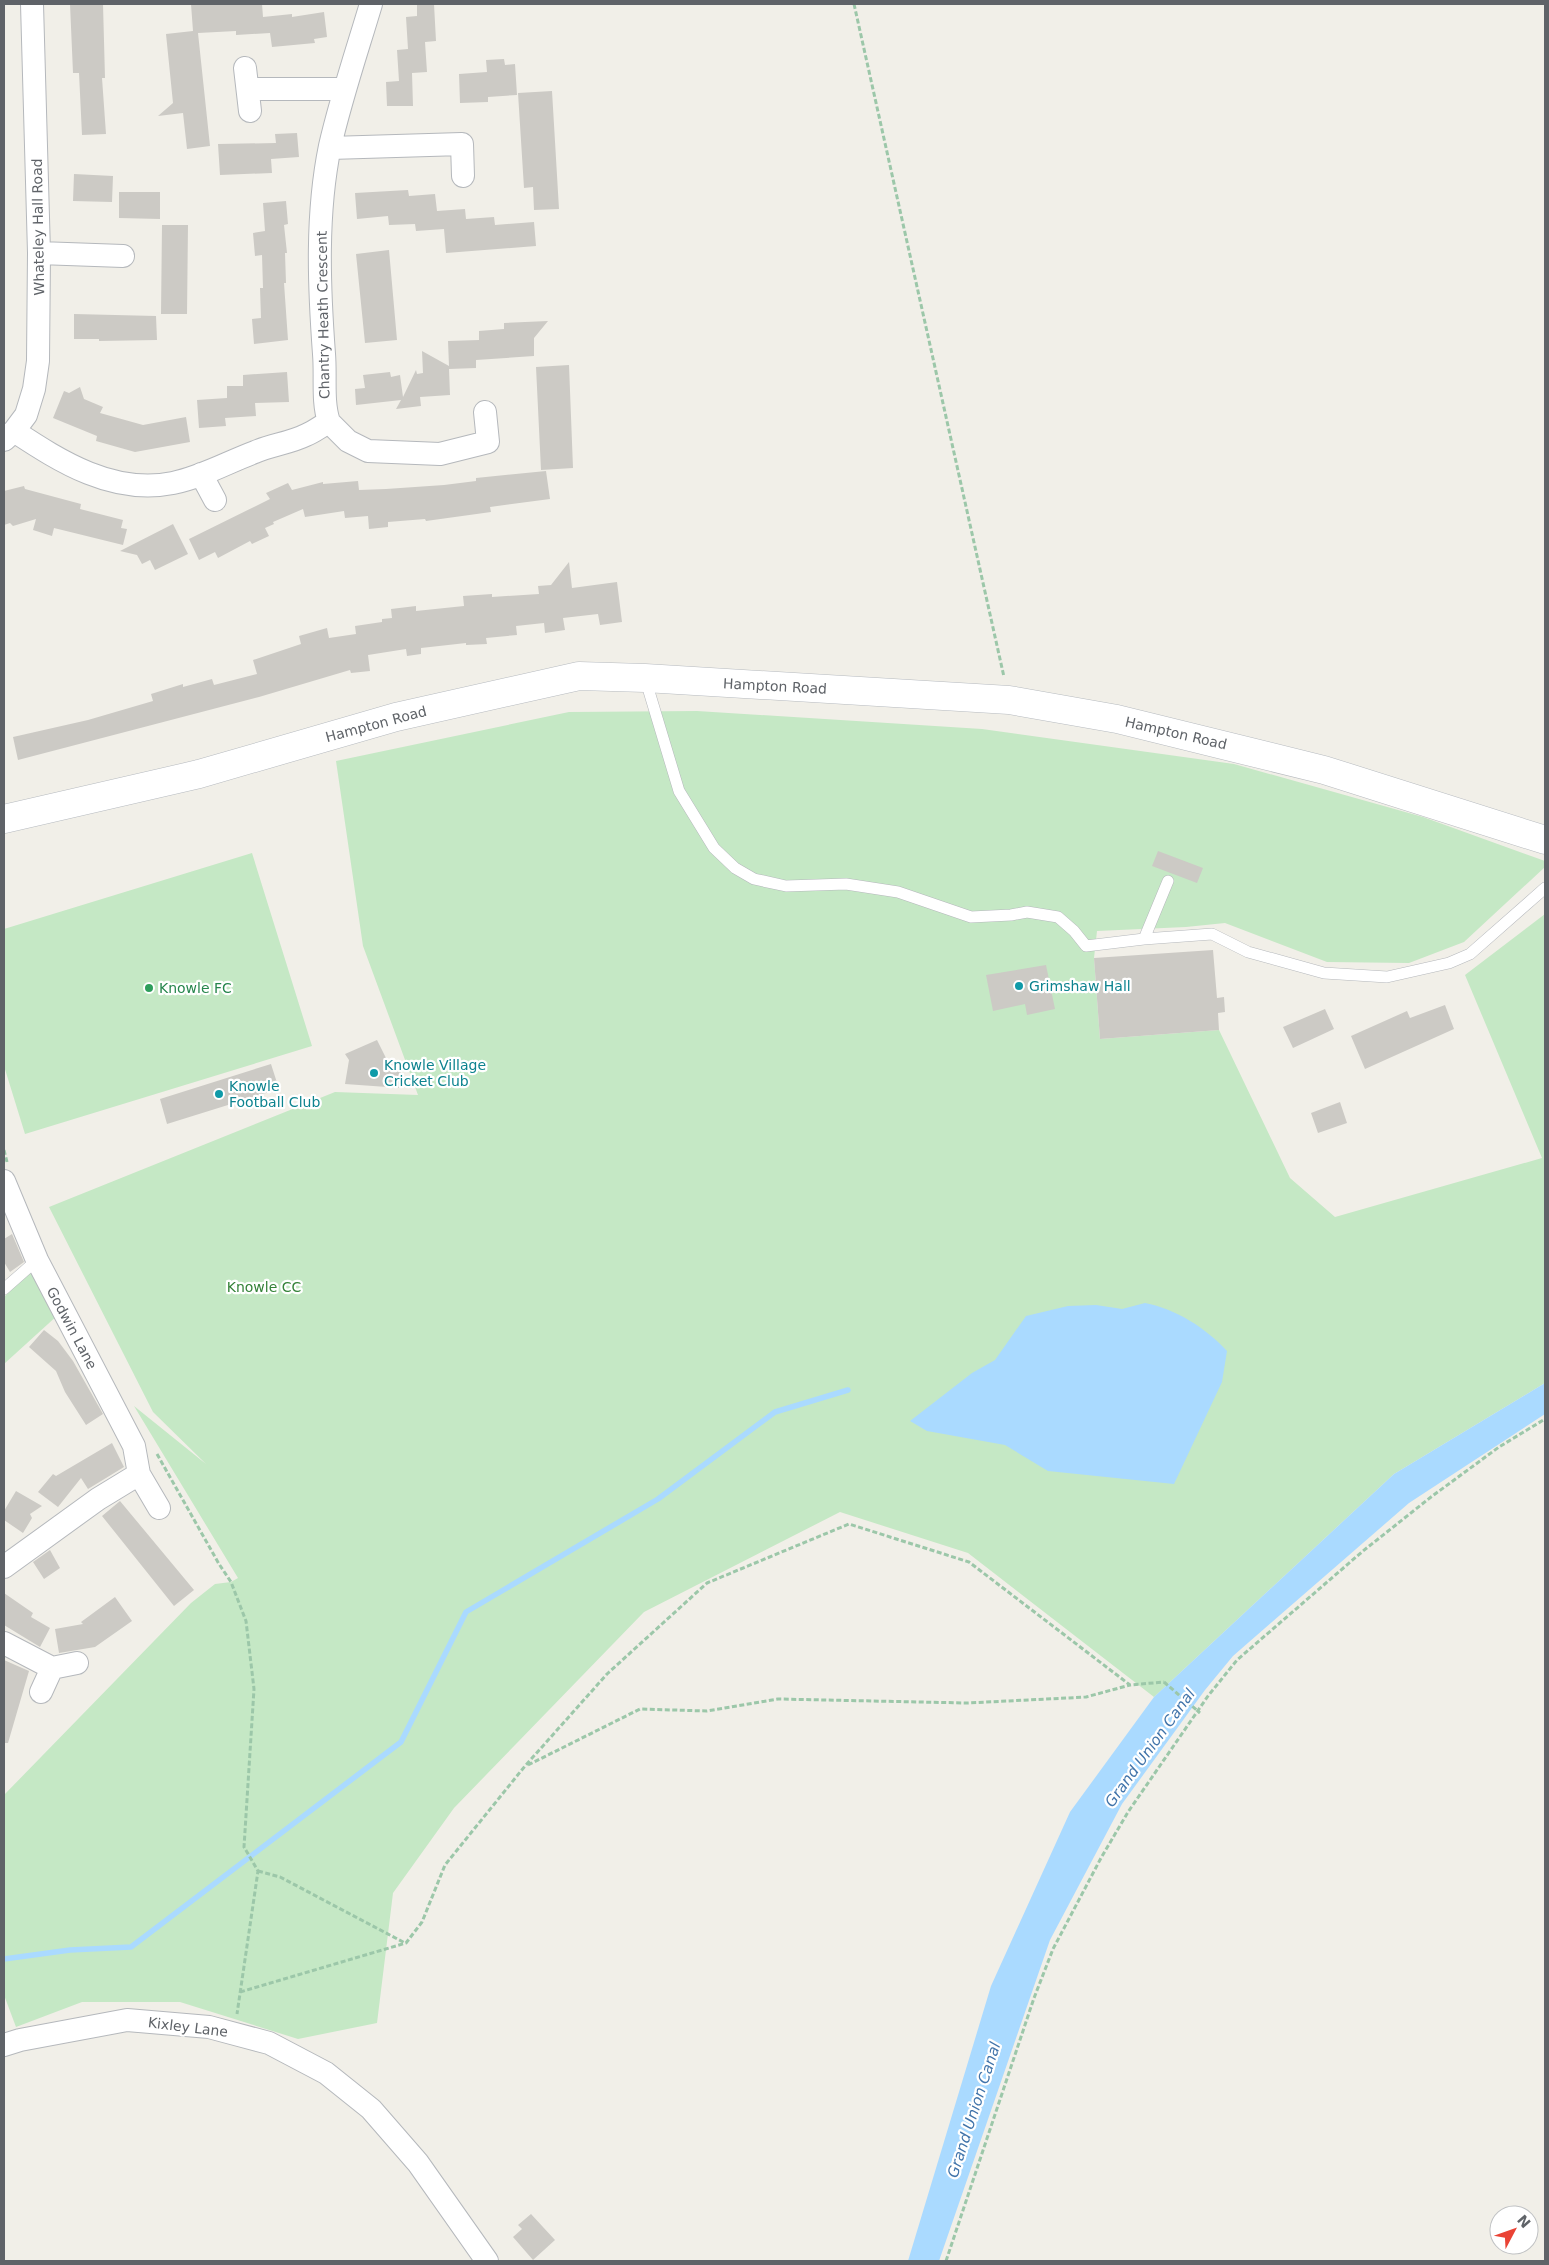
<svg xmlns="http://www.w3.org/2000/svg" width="1549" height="2265" font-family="'DejaVu Sans',sans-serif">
<rect width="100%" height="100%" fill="#f1efe8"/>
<path fill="#c5e8c5" d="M 697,711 L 982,729 L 1234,764 L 1423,817 L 1545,861 L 1545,867 L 1464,942 L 1409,963 L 1327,962 L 1225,923 L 1186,927 L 1097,931 L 1094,958 L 1100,1039 L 1219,1030 L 1290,1178 L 1335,1217 L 1542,1158 L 1465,975 L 1545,914 L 1545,1383 L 1394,1474 L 1154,1697 L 968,1553 L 840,1512 L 644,1612 L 454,1808 L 393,1893 L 377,2023 L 298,2039 L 180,2002 L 82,2002 L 16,2027 L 4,1995 L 4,1795 L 191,1603 L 215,1584 L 231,1582 L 238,1578 L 134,1406 L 206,1464 L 153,1412 L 49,1207 L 335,1092 L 418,1095 L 363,946 L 336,761 L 569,712 Z
M 252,853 L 312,1046 L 25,1134 L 4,1066 L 4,929 Z
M 35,1266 L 59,1314 L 4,1364 L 4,1297 Z"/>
<path fill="#aadaff" d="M 1145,1303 C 1176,1309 1206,1328 1227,1351 L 1222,1382 L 1174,1484 L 1048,1471 L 1005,1445 L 927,1431 L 910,1421 L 972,1373 L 995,1360 L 1026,1316 L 1068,1306 L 1096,1305 L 1122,1309 Z
M 1545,1383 L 1545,1414 L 1409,1503 L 1233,1656 L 1205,1690 L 1122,1804 L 1050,1940 L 939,2261 L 908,2261 L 991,1986 L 1070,1812 L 1154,1697 L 1394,1474 Z"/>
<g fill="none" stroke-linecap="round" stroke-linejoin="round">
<path stroke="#aadaff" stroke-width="5.5" d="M 4,1959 L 70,1950 L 131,1947 L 401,1742 L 466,1612 L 658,1499 L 775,1412 L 848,1390"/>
</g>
<path fill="#cccac5" d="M 70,4 L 103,4 L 105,78 L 102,78 L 106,134 L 82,135 L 79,73 L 73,73 Z
M 191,4 L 262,4 L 263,17 L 292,14 L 292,17 L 324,12 L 327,37 L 314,39 L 315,43 L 272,47 L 270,33 L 236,35 L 236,31 L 198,33 L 210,146 L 187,149 L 183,113 L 158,116 L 173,103 L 166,34 L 193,31 Z
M 417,4 L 434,4 L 436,41 L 425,42 L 427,72 L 412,73 L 413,106 L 387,106 L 386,82 L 399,81 L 397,50 L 408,49 L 406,17 L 417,16 Z
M 504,59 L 505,65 L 515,64 L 517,95 L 488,97 L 488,102 L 460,103 L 459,74 L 487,72 L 486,60 Z
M 552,91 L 559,209 L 534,210 L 533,187 L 524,188 L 518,93 Z
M 297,133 L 299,157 L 271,159 L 272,173 L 220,175 L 218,144 L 276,143 L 275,134 Z
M 74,174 L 113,176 L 112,202 L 73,201 Z
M 408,190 L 409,196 L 435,194 L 437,211 L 465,209 L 466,219 L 494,217 L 495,225 L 534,222 L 536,246 L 446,253 L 444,229 L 416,231 L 415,224 L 389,225 L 388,216 L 357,219 L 355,193 Z
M 119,192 L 160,192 L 160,219 L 119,218 Z
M 286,201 L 288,224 L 284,225 L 287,253 L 285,253 L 286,283 L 284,283 L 288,340 L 254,344 L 252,319 L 261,318 L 260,288 L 263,288 L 262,255 L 255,256 L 253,233 L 265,231 L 263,203 Z
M 162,225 L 188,225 L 187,314 L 161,314 Z
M 389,250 L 397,340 L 365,343 L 356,254 Z
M 74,314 L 156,316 L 157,340 L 99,341 L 99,339 L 74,339 Z
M 548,321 L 534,338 L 534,356 L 476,360 L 476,368 L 449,369 L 450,395 L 420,397 L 421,406 L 396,409 L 401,400 L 356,405 L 355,389 L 365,388 L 363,375 L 390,372 L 391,377 L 400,375 L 403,397 L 416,370 L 417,374 L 423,373 L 422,351 L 449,366 L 448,341 L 479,340 L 479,331 L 504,329 L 504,323 Z
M 569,365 L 573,468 L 541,470 L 536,367 Z
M 287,372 L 289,402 L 255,403 L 256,416 L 225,418 L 226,426 L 199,428 L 197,400 L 227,398 L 227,386 L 243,386 L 243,375 Z
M 80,387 L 84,399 L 103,407 L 100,413 L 143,425 L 186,417 L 190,442 L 135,452 L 96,441 L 97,436 L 53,418 L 64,391 L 69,393 Z
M 546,471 L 550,499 L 490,507 L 491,512 L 426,521 L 425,519 L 388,522 L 388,527 L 369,529 L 368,516 L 345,518 L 344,511 L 305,517 L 303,509 L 273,522 L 274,524 L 265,528 L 269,536 L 252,544 L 250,541 L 218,558 L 215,552 L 199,560 L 189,539 L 270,499 L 266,493 L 288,483 L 292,490 L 323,482 L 323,484 L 358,481 L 359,490 L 386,489 L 444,485 L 476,481 L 476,478 Z
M 24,486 L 25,489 L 81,504 L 80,509 L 123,520 L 121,528 L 127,529 L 123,545 L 54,528 L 52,536 L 33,530 L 36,519 L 13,526 L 10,523 L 4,525 L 4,491 Z
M 173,524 L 188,554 L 155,570 L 150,560 L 142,564 L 137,555 L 120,551 Z
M 569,562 L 572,588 L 617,582 L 622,622 L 600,625 L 598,614 L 563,618 L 565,630 L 545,633 L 544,623 L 516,626 L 517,635 L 486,638 L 487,644 L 466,645 L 466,643 L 421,648 L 421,654 L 407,656 L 406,649 L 368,655 L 370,671 L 351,673 L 350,670 L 259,697 L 18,760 L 13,737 L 88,720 L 153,701 L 151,694 L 183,684 L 183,687 L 212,679 L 214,685 L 257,674 L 253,660 L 301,644 L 299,636 L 327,628 L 329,638 L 356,634 L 355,626 L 382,622 L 382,619 L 392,618 L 391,609 L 416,606 L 416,611 L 464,606 L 463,596 L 492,594 L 492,597 L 539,594 L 538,586 L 551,585 Z
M 1158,851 L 1203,868 L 1197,883 L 1152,866 Z
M 1213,950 L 1217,998 L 1224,997 L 1225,1012 L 1218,1013 L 1219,1030 L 1100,1039 L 1094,958 Z
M 1046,965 L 1055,1009 L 1027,1015 L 1025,1004 L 993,1011 L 986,975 Z
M 1445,1005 L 1454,1029 L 1365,1069 L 1351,1036 L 1407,1011 L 1410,1018 Z
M 1325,1009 L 1334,1029 L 1293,1048 L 1283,1027 Z
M 377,1040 L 387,1060 L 401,1062 L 401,1088 L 345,1084 L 349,1060 L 345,1054 Z
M 271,1064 L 279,1089 L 167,1124 L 160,1099 Z
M 1340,1102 L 1347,1123 L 1318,1133 L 1311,1113 Z
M 12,1234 L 24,1262 L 10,1272 L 4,1262 L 4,1239 Z
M 44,1330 L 58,1341 L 73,1361 L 103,1414 L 86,1425 L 65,1392 L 56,1371 L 29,1347 Z
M 112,1443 L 124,1467 L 88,1489 L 81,1478 L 58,1507 L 38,1492 L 53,1474 L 56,1476 Z
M 16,1491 L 42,1506 L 30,1514 L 32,1518 L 23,1533 L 4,1520 L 4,1511 Z
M 120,1501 L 194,1590 L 174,1606 L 102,1516 Z
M 50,1550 L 60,1568 L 44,1579 L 33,1562 Z
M 4,1593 L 33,1613 L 31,1617 L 50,1628 L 40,1647 L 4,1625 Z
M 115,1597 L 132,1621 L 95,1647 L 59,1653 L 55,1629 L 83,1624 L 81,1622 Z
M 4,1660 L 29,1671 L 8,1743 L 4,1743 Z
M 531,2214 L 555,2240 L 533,2260 L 513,2237 L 522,2229 L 518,2225 Z"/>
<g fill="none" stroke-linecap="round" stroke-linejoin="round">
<g stroke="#b5b8bc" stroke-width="12">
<path id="lane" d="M 645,678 L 679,791 L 714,848 L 735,868 L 754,879 L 786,886 L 846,884 L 898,892 L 971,917 L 1011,915 L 1027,912 L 1058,917 L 1074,931 L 1086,946 L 1144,939 L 1168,881
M 1144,939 L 1212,934 L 1248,952 L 1324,973 L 1387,977 L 1449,963 L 1470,954 L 1545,888
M 4,1289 L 37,1260"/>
</g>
<g stroke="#b5b8bc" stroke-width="24">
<path id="street" d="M 245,68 L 250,111
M 249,89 L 345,89
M 330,148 L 462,144 L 463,176
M 39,253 L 123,256
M 329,422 L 348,441 L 368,451 L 440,454 L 488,442 L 485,412
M 14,431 C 61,462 113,495 173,483 C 202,477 228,462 255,452 C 271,445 290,443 306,435 C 314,432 321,426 329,422 C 322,401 326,377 324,354 C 319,286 316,214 330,146 C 341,98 357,51 371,4
M 4,440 L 14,431 L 26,415 L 34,389 L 38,361 L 39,253 L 32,4
M 201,474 L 215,500
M 4,1181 L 37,1260 L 134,1446 L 139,1474 L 98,1499 L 4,1567
M 139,1474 L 159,1508
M 4,1643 L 52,1668
M 41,1692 L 52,1668 L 77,1663
M 4,2045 L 20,2040 L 127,2020 L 209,2027 L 269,2043 L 326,2073 L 371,2109 L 418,2163 L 487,2261"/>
</g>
<g stroke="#b6babf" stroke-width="29">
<path id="secondary" d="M 4,819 L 199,774 L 396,717 L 579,676 L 645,678 L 1009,700 L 1117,719 L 1324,770 L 1545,840"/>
</g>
<path stroke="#9cc7a9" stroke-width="3" stroke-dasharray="5 2.5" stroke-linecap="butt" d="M 854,4 L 1004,677
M 4,1150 L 7,1162
M 157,1454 L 219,1564 L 231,1582 L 246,1621 L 254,1689 L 244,1847 L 258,1871 L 237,2014
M 528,1765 L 640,1709 L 707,1711 L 778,1699 L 967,1703 L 1086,1697 L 1130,1685
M 258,1871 L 280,1877 L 405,1943
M 240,1992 L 406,1943 L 422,1922 L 445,1865 L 525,1766 L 607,1674 L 707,1583 L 849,1524 L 969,1562 L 1130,1685 L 1164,1682
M 946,2261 L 1034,1998 L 1053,1949 L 1101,1858 L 1128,1812 L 1208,1696 L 1237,1660 L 1363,1551 L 1431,1497 L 1499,1447 L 1545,1419"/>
<use href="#lane" stroke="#fff" stroke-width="11"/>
<use href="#street" stroke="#fff" stroke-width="22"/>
<use href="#secondary" stroke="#fff" stroke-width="28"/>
<path stroke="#9cc7a9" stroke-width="3" stroke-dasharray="5 2.5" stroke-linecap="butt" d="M 1164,1682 L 1200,1713"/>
</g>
<g fill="#0f9aa8" stroke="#fff" stroke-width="2">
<circle cx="1019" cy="986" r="5"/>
<circle cx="374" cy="1073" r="5"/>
<circle cx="219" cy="1094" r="5"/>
</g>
<circle fill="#2e9e5b" stroke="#fff" stroke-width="2" cx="149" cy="988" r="5"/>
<g text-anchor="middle" stroke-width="4.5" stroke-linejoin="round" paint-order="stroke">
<g font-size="14" fill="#5f6368" stroke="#fff">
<text transform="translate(38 227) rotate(-91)" y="5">Whateley Hall Road</text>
<text transform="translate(323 315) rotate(-91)" y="5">Chantry Heath Crescent</text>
<text transform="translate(775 686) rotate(3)" y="5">Hampton Road</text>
<text transform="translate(376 724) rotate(-15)" y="5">Hampton Road</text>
<text transform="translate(1176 733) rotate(13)" y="5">Hampton Road</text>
<text transform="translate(72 1328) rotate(62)" y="5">Godwin Lane</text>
<text transform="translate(188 2027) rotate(7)" y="5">Kixley Lane</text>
</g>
<g font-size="14" fill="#0d838f" stroke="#fff" text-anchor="start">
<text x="1029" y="991">Grimshaw Hall</text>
<text x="384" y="1070">Knowle Village<tspan x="384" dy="16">Cricket Club</tspan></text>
<text x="229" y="1091">Knowle<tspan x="229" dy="16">Football Club</tspan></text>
</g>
<g font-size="14" fill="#27864d" stroke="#fff" text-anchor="start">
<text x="159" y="993">Knowle FC</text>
</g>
<g font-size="14" fill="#348238" stroke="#fff">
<text x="264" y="1292">Knowle CC</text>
</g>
<g font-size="15" font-style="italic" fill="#4174aa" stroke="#fff">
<text transform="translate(1150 1748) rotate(-54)" y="5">Grand Union Canal</text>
<text transform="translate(974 2110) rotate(-72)" y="5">Grand Union Canal</text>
</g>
</g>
<rect width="1549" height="2265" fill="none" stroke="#5f6368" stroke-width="10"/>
<g transform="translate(1514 2230) rotate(49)"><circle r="24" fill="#ffffff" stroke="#bfc1c3"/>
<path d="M0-4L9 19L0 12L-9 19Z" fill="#ea4335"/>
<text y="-8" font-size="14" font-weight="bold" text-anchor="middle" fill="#5f6368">N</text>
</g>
</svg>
